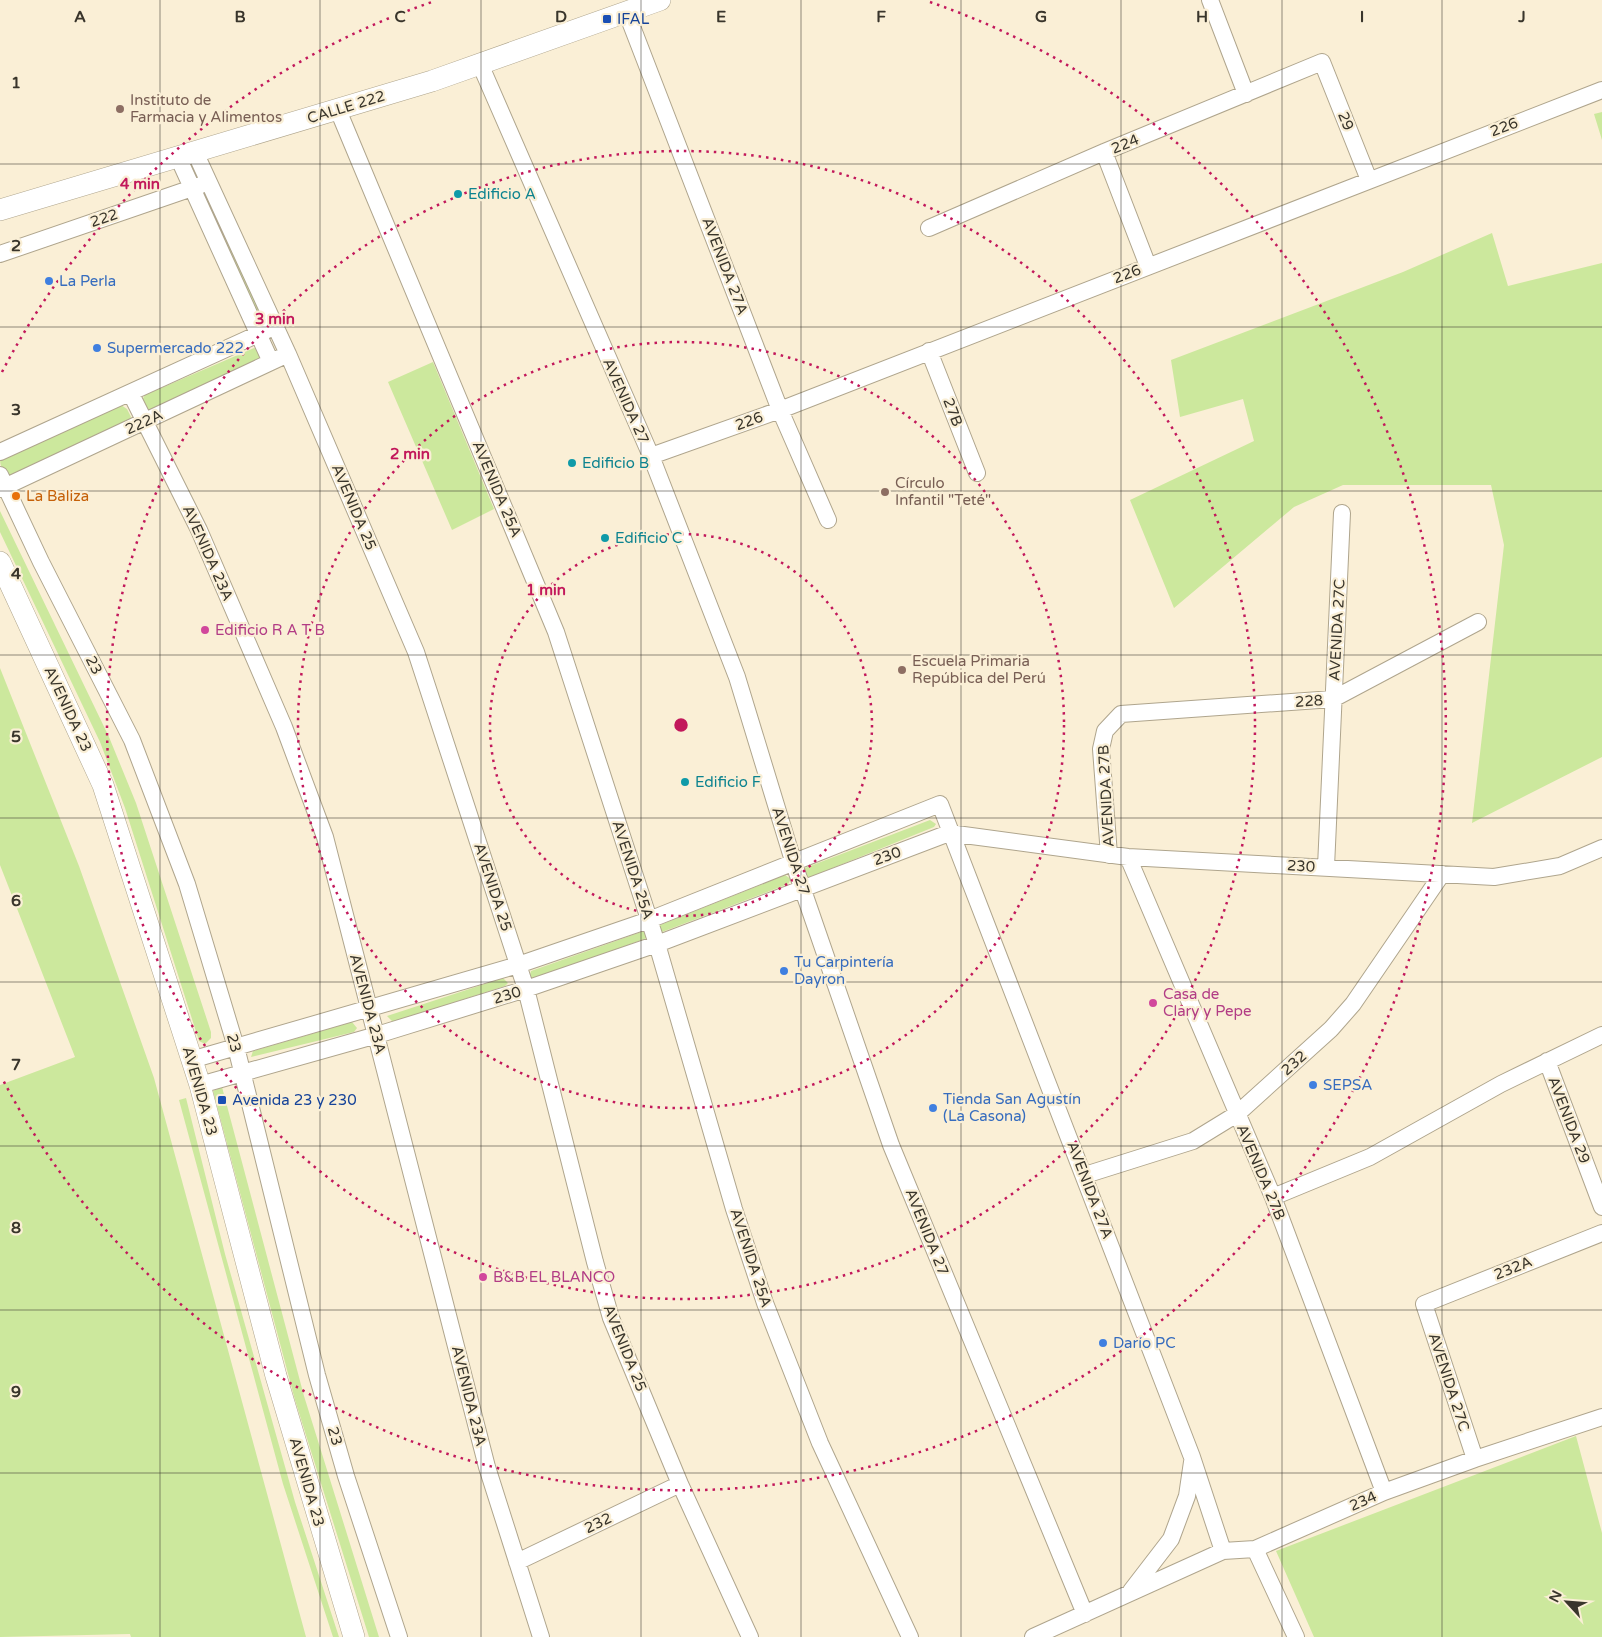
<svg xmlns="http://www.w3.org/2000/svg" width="1602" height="1637" font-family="'Varela Round',sans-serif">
<rect width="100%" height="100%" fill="#faefd6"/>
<path fill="#cce89d" d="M 1602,112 L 1602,140 L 1594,114 Z
M 205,189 L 267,320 L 264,322 L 259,322 L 199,192 Z
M 1492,233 L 1508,286 L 1602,263 L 1602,757 L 1472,823 L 1504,545 L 1491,485 L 1343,485 L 1294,507 L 1174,608 L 1130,500 L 1254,441 L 1243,399 L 1180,417 L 1171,360 L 1403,272 Z
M 254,348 L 260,350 L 261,360 L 150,411 L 143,407 L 142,400 L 145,395 Z
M 433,362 L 494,509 L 452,530 L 388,382 Z
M 121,405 L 127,409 L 131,417 L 128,422 L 10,476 C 3,472 0,467 0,459 Z
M 0,511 L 109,737 L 136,803 L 211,1032 L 211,1038 L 205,1044 L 199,1041 L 125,808 L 100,742 L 0,532 Z
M 0,668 L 79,866 L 154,1078 L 306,1637 L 131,1637 L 130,1634 L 0,1637 L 0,1085 L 75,1057 L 0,865 Z
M 930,820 L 936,824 L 934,827 L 808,878 L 805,876 L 805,868 Z
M 785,875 L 791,879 L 788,884 L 662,932 L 660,931 L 660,925 Z
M 644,931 L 647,933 L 647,938 L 533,980 L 529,978 L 531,971 Z
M 503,978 L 508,983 L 505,986 L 393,1022 L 387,1016 Z
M 352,1022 L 357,1028 L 354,1032 L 251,1057 L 253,1051 Z
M 222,1087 L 304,1396 L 379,1637 L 369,1637 L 295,1400 L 213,1091 Z
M 186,1098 L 225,1254 L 295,1502 L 339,1637 L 333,1637 L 283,1484 L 179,1100 Z
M 1576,1436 L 1602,1533 L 1602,1637 L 1314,1637 L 1276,1551 Z"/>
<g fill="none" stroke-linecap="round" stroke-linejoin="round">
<g stroke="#afa58d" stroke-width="18">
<path id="minor" d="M 1210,0 L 1246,94
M 626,11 L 780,410 L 828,520
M 480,64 L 651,456 L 737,677 L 794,864 L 891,1145 L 1085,1614
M 338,110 L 556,632 L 657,944 L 734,1209 L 765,1303 L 820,1443 L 910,1637
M 195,152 L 288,354 L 416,652 L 526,989 L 595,1262 L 611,1318 L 680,1484 L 750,1637
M 1104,152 L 1148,266
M 178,157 L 271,362
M 929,228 L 1104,152 L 1322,62 L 1369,180
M 0,254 L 201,185
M 929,351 L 977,473
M 131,394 L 199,530 L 284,727 L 325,837 L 487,1467 L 541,1637
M 0,452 L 276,326
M 651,456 L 780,410 L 1602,90
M 0,475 L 41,562 L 132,740 L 187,884 L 236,1047 L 317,1375 L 346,1476 L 399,1637
M 0,489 L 288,354
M 1109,855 L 1101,749 L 1105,731 L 1121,714 L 1333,699 L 1478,622
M 1128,857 L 1273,1197 L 1384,1492
M 1326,867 L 1342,513
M 191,1060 L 518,965 L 649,920 L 940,804 L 1192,1457 L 1223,1551
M 1547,1061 L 1602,1207
M 200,1085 L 377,1035 L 526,989 L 657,944 L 949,833 L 1128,857 L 1494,877 L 1560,866 L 1602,848
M 1085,1175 L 1193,1141 L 1237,1114 L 1331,1029 L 1353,1004 L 1442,874
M 1273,1197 L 1370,1157 L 1501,1084 L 1602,1035
M 1475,1459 L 1424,1304 L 1602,1233
M 1255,1549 L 1296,1637
M 517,1562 L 680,1484
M 1131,1591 L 1171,1539 L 1187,1496 L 1192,1462
M 1033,1637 L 1223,1551 L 1255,1549 L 1384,1492 L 1475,1459 L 1602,1417"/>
</g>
<g stroke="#afa58d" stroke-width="22">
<path id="major" d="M 0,210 L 432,81 L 660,0
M 0,562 L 103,785 L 200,1085 L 276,1376 L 354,1637"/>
</g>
<use href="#minor" stroke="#fff" stroke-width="16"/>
<use href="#major" stroke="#fff" stroke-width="21"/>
</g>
<path fill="none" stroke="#39352b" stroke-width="1" stroke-opacity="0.55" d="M 160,0 L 160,1637M 320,0 L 320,1637M 481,0 L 481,1637M 641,0 L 641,1637M 801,0 L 801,1637M 961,0 L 961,1637M 1121,0 L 1121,1637M 1282,0 L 1282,1637M 1442,0 L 1442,1637M 0,164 L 1602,164M 0,327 L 1602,327M 0,491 L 1602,491M 0,655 L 1602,655M 0,818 L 1602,818M 0,982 L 1602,982M 0,1146 L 1602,1146M 0,1310 L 1602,1310M 0,1473 L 1602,1473"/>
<g fill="none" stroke="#c2185b" stroke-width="2.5" stroke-dasharray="2.5 5">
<circle cx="681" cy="725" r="191"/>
<circle cx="681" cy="725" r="383"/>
<circle cx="681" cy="725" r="574"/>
<path d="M2 372A765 765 0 0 1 432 2M930 2A765 765 0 1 1 2 1078"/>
</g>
<g fill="#1a4fb4" stroke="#faefd6" stroke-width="2">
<rect x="602" y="14" width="10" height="10" rx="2.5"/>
<rect x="217" y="1095" width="10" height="10" rx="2.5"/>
</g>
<g fill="#8d6e63" stroke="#faefd6" stroke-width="2">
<circle cx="120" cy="109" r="5"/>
<circle cx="885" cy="492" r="5"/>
<circle cx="902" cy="670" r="5"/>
</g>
<g fill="#0f9aa8" stroke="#faefd6" stroke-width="2">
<circle cx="458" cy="194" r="5"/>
<circle cx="572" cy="463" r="5"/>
<circle cx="605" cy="538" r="5"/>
<circle cx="685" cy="782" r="5"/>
</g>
<g fill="#3f7fe0" stroke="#faefd6" stroke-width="2">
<circle cx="49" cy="281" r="5"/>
<circle cx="97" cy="348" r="5"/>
<circle cx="784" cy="971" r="5"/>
<circle cx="1313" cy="1085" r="5"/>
<circle cx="933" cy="1108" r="5"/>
<circle cx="1103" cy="1343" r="5"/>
</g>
<circle fill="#e8710a" stroke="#faefd6" stroke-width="2" cx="16" cy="496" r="5"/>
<g fill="#d1479c" stroke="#faefd6" stroke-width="2">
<circle cx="205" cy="630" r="5"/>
<circle cx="1153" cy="1003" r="5"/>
<circle cx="483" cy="1277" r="5"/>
</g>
<g text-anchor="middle" stroke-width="4.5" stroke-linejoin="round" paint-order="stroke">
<g font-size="15" fill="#164399" stroke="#faefd6" text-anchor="start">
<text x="617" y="24">IFAL</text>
<text x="232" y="1105">Avenida 23 y 230</text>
</g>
<g font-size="15" fill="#785e54" stroke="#faefd6" text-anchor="start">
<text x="130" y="105">Instituto de<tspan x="130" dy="17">Farmacia y Alimentos</tspan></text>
<text x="895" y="488">Círculo<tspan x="895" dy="17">Infantil "Teté"</tspan></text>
<text x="912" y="666">Escuela Primaria<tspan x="912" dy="17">República del Perú</tspan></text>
</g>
<g font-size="15" fill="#39352b" stroke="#faefd6">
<text transform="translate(346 107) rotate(-17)" y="5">CALLE 222</text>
<text transform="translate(1346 121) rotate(68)" y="5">29</text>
<text transform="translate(1504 127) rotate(-21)" y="5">226</text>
<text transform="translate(1125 144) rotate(-22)" y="5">224</text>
<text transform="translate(104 218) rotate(-19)" y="5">222</text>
<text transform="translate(725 266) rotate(69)" y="5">AVENIDA 27A</text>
<text transform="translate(1127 274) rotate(-21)" y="5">226</text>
<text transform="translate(626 401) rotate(66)" y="5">AVENIDA 27</text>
<text transform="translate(953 412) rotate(69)" y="5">27B</text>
<text transform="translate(749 421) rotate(-20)" y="5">226</text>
<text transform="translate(144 422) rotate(-25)" y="5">222A</text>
<text transform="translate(497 489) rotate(67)" y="5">AVENIDA 25A</text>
<text transform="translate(354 507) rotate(67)" y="5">AVENIDA 25</text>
<text transform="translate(208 553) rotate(66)" y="5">AVENIDA 23A</text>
<text transform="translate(1337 630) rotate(-87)" y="5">AVENIDA 27C</text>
<text transform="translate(94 665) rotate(63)" y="5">23</text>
<text transform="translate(1309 701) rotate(-4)" y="5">228</text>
<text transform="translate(68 709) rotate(65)" y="5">AVENIDA 23</text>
<text transform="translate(1106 796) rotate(-93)" y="5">AVENIDA 27B</text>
<text transform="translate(791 851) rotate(72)" y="5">AVENIDA 27</text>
<text transform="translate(887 856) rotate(-20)" y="5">230</text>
<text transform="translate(1301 866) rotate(3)" y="5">230</text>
<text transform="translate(633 870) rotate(72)" y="5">AVENIDA 25A</text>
<text transform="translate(493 887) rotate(72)" y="5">AVENIDA 25</text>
<text transform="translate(507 995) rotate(-17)" y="5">230</text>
<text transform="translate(368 1004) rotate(75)" y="5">AVENIDA 23A</text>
<text transform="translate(234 1043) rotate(75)" y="5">23</text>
<text transform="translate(1294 1063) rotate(-42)" y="5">232</text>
<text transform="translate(200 1091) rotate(74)" y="5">AVENIDA 23</text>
<text transform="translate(1569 1120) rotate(69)" y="5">AVENIDA 29</text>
<text transform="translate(1261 1172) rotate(67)" y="5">AVENIDA 27B</text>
<text transform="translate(1090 1190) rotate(69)" y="5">AVENIDA 27A</text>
<text transform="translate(927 1232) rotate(68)" y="5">AVENIDA 27</text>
<text transform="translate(751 1258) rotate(72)" y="5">AVENIDA 25A</text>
<text transform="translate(1513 1268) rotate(-22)" y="5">232A</text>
<text transform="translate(625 1348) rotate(68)" y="5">AVENIDA 25</text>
<text transform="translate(1449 1382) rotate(72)" y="5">AVENIDA 27C</text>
<text transform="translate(469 1396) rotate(76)" y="5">AVENIDA 23A</text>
<text transform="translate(335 1436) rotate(74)" y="5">23</text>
<text transform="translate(307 1482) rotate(74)" y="5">AVENIDA 23</text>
<text transform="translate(1363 1501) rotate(-24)" y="5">234</text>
<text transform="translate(598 1523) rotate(-26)" y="5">232</text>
</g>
<g font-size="15" fill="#0d838f" stroke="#faefd6" text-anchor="start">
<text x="468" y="199">Edificio A</text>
<text x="582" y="468">Edificio B</text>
<text x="615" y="543">Edificio C</text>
<text x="695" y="787">Edificio F</text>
</g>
<g font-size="15" fill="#366cbe" stroke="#faefd6" text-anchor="start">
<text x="59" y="286">La Perla</text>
<text x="107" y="353">Supermercado 222</text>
<text x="794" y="967">Tu Carpintería<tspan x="794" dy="17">Dayron</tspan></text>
<text x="1323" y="1090">SEPSA</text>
<text x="943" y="1104">Tienda San Agustín<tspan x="943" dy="17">(La Casona)</tspan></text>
<text x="1113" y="1348">Darío PC</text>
</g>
<g font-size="15" fill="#c56008" stroke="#faefd6" text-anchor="start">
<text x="26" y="501">La Baliza</text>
</g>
<g font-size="15" fill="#b23c85" stroke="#faefd6" text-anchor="start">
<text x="215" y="635">Edificio R A T B</text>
<text x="1163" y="999">Casa de<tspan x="1163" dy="17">Clary y Pepe</tspan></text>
<text x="493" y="1282">B&amp;B EL BLANCO</text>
</g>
</g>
<g font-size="16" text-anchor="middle" font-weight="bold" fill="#39352b" stroke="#faefd6" stroke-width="4.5" stroke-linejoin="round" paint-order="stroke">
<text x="80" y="22">A</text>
<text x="240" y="22">B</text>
<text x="400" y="22">C</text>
<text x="561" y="22">D</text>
<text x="721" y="22">E</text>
<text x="881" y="22">F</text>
<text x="1041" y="22">G</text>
<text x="1202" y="22">H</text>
<text x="1362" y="22">I</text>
<text x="1522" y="22">J</text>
<text x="16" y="88">1</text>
<text x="16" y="251">2</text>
<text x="16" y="415">3</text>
<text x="16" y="579">4</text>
<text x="16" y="742">5</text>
<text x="16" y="906">6</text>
<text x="16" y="1070">7</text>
<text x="16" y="1233">8</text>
<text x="16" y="1397">9</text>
</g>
<circle cx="681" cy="725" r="8" fill="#c2185b" stroke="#faefd6" stroke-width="2.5"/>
<g font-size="15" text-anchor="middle" font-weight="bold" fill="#c2185b" stroke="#faefd6" stroke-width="4.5" stroke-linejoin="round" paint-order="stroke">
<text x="140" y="189">4 min</text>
<text x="275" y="324">3 min</text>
<text x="410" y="459">2 min</text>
<text x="546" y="595">1 min</text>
</g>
<g transform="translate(1567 1602) rotate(296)" stroke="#faefd6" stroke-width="4" paint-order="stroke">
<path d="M0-4L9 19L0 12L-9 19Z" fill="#39352b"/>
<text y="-8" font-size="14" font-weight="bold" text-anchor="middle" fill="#39352b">N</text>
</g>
</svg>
